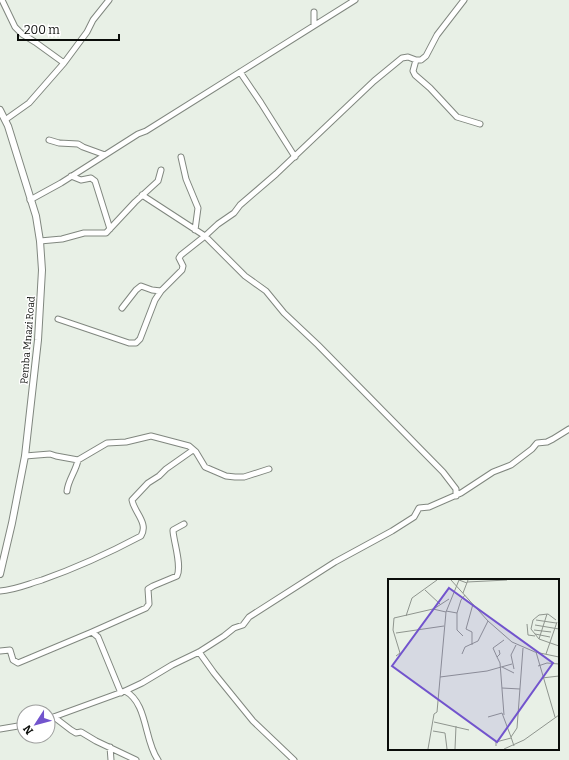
<svg xmlns="http://www.w3.org/2000/svg" width="569" height="760" font-family="Bitter,serif">
<rect width="100%" height="100%" fill="#e8f0e6"/>
<g fill="none" stroke-linecap="round" stroke-linejoin="round">
<g stroke="#80877f" stroke-width="7">
<path id="minor" d="M 2,0 L 15,27 L 22,34 L 35,42 L 64,63
M 464,0 L 437,35 L 426,56 L 421,60 L 416,60 L 413,71 L 415,75 L 430,88 L 457,117 L 480,124
M 314,25 L 314,12
M 240,72 L 261,103 L 295,157
M 5,120 L 29,103 L 64,63 L 87,32 L 93,20 L 109,0
M 49,140 L 59,143 L 78,144 L 83,147 L 105,155
M 181,157 L 186,179 L 198,208 L 195,230
M 71,176 L 81,180 L 91,178 L 95,181 L 110,229
M 142,195 L 205,236 L 245,276 L 266,291 L 284,313 L 318,345 L 443,472 L 456,489 L 456,496
M 30,200 L 61,183 L 138,134 L 146,131 L 355,0
M 40,241 L 62,239 L 84,233 L 106,233 L 135,202 L 158,181 L 161,170
M 122,308 L 136,290 L 141,286 L 152,290 L 161,291 L 182,270 L 183,266 L 179,258 L 181,255 L 205,236 L 218,224 L 234,213 L 240,205 L 276,174 L 374,81 L 402,58 L 408,57 L 416,60
M 58,319 L 129,343 L 136,343 L 140,339 L 155,300 L 161,291
M 25,456 L 50,454 L 56,456 L 78,460 L 107,443 L 126,442 L 151,436 L 189,446 L 196,452 L 205,467 L 226,476 L 235,477 L 244,477 L 269,469
M 67,491 C 68,480 76,471 78,460
M 0,591 C 15,590 28,584 42,580 C 76,568 109,553 141,536 C 149,523 134,512 132,500 L 148,483 L 159,476 L 166,469 L 193,450
M 92,632 L 146,608 L 149,604 L 148,589 L 153,586 L 177,576 C 182,566 174,543 173,531 L 173,530 L 184,524
M 0,651 L 10,650 L 13,660 L 18,663 L 92,632 L 98,637 L 121,693
M 199,652 L 214,673 L 253,721 L 294,760
M 125,691 C 148,703 144,741 158,760
M 54,717 L 71,730 L 76,733 L 81,732 L 96,741 L 136,760
M 48,719 L 125,691 L 142,683 L 172,665 L 199,652 L 224,636 L 234,628 L 243,625 L 249,617 L 335,562 L 392,531 L 414,517 L 419,508 L 429,507 L 461,493 L 493,472 L 511,465 L 532,449 L 537,443 L 547,442 L 553,439 L 569,429
M 0,729 L 24,725
M 110,747 L 111,760"/>
</g>
<g stroke="#80877f" stroke-width="8">
<path id="major" d="M 0,110 L 8,126 L 36,216 L 40,241 L 42,270 L 38,340 L 25,456 L 12,523 L 0,574"/>
</g>
<use href="#minor" stroke="#fff" stroke-width="5"/>
<use href="#major" stroke="#fff" stroke-width="6"/>
</g>
<g text-anchor="middle" stroke-width="3" stroke-linejoin="round" paint-order="stroke">
<g font-size="10" fill="#0a0c09" stroke="#fff">
<text transform="translate(27 340) rotate(-85)" y="4">Pemba Mnazi Road</text>
</g>
</g>
<g transform="translate(388 579)">
<rect width="171" height="171" fill="#e8f0e6"/>
<path fill="none" stroke="#8f958e" stroke-width="1" d="M 63,1 L 100,42 L 124,63 L 147,73 L 171,78M 79,3 L 119,1M 37,11 L 52,25M 75,14 L 80,1M 44,31 L 61,20M 58,32 L 69,34 L 73,21 L 77,16M 69,34 L 69,51 L 75,57M 18,37 L 24,19 L 49,1M 148,41 L 168,44M 168,41 L 160,35 L 151,36 L 145,41 L 143,50 L 151,60 L 171,67M 139,45 L 140,56 L 147,57M 147,46 L 171,50M 146,51 L 163,53M 8,54 L 56,47M 147,55 L 162,58M 151,60 L 159,35M 84,66 L 84,53 L 78,50 L 85,25M 111,71 L 112,75 L 109,78 L 112,84 L 116,136M 148,73 L 167,138M 74,75 L 77,68 L 90,62 L 100,42M 158,75 L 169,43M 8,77 L 12,74 L 5,51 L 6,39 L 45,30 L 58,33M 109,78 L 105,69 L 116,61M 150,87 L 159,84 L 171,85M 114,88 L 126,94M 126,90 L 123,76 L 128,66M 52,98 L 99,92 L 124,85M 154,99 L 171,97M 114,109 L 132,110M 100,138 L 114,134 L 123,158M 46,143 L 81,151M 45,152 L 57,154 L 59,170M 108,167 L 108,163 L 123,159M 126,167 L 123,158 L 129,149 L 135,69M 40,170 L 46,135 L 49,133 L 58,33 L 71,1 L 79,4M 67,170 L 68,147M 116,170 L 136,161 L 171,136"/>
<path fill="#7254cd" fill-opacity="0.15" stroke="#7254cd" stroke-width="2" d="M 61,9 L 165,84 L 109,163 L 4,87 Z"/>
<rect width="171" height="171" fill="none" stroke="#0a0c09" stroke-width="2"/>
</g>
<g transform="translate(36 724) rotate(234)"><circle r="19" fill="#ffffff" stroke="#9d9e9d"/>
<path d="M0-3L7 15L0 10L-7 15Z" fill="#7254cd"/>
<text y="-6" font-size="11" font-weight="bold" text-anchor="middle" fill="#0a0c09">N</text>
</g>
<path d="M18 34v6h101v-6" fill="none" stroke="#0a0c09" stroke-width="2"/>
<text x="24" y="34" font-size="12" fill="#0a0c09" stroke="#ffffff" stroke-width="3" paint-order="stroke">200 m</text>
</svg>
